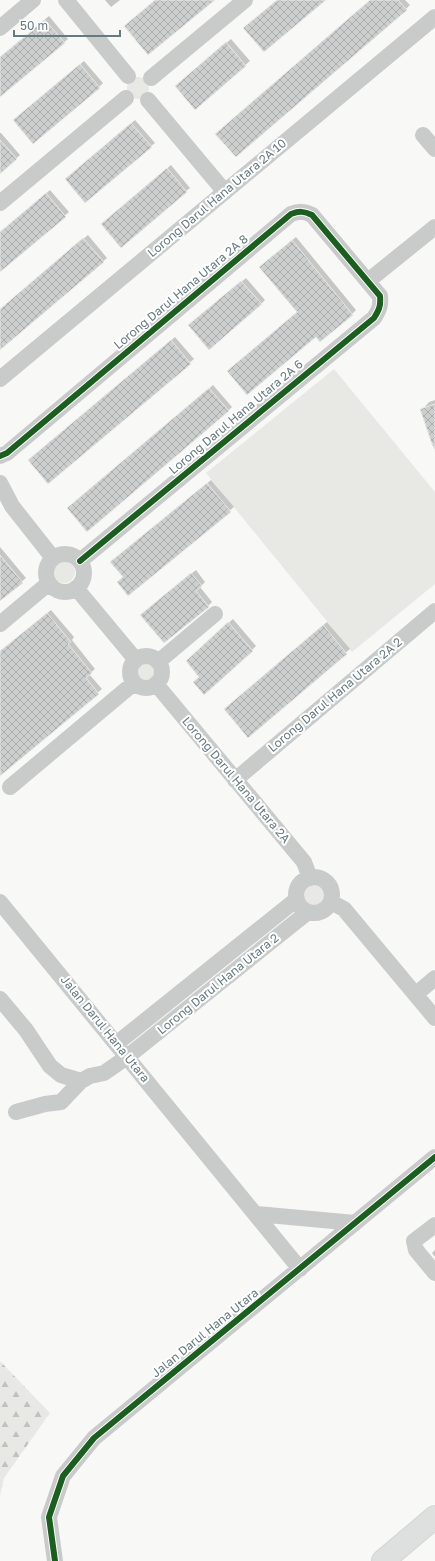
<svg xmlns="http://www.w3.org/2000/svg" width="435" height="1561" font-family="'Golos Text',sans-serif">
<defs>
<pattern id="forest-firs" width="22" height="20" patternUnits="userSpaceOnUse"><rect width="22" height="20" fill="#e8e9e5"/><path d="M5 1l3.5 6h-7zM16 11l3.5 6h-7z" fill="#c0c2bf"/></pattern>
<pattern id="building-cross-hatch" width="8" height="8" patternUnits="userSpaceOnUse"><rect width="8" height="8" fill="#cdcfcf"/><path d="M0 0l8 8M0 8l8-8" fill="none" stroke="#aaadad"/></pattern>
</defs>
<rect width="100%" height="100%" fill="#f8f8f7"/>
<path fill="#e8e9e5" d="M127 88a11 11 0 1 1 22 0a11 11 0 1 1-22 0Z
M 334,369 L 435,492 L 435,584 L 352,652 L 206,473 Z
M53 572a11 11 0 1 1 22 0a11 11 0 1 1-22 0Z
M135 672a11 11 0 1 1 22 0a11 11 0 1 1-22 0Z
M304 895a11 11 0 1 1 22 0a11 11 0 1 1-22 0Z"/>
<path fill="url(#forest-firs)" d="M 0,1361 L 50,1413 L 4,1478 L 0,1496 Z"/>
<path fill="#0003" d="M 105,0 L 120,0 L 111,7 Z
M 371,0 L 405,0 L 410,5 L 406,9 Z
M 49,16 L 68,39 L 0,96 L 0,57 Z
M 231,39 L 250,61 L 195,108 L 180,82 Z
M 84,61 L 103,83 L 99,87 L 18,116 Z
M 135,120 L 155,143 L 151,146 L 70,175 Z
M 0,133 L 1,133 L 20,155 L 0,173 Z
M 171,165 L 190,188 L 186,191 L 106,220 Z
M 50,190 L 69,212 L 0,271 L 0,232 Z
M 88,235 L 107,258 L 0,349 L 0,310 Z
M 296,237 L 356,310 L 352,314 L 316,335 L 298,312 L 264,263 Z
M 246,278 L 265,300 L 261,304 L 194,322 Z
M 175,337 L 194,359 L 48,483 L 33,456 Z
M 213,385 L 232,407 L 228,411 L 72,505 Z
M 435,400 L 435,450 L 422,410 L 429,402 Z
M 211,480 L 234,507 L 128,594 L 124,577 L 116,558 Z
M 0,547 L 26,578 L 0,600 Z
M 196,570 L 205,582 L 200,587 L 212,602 L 208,606 L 146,611 Z
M 51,610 L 74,637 L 72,640 L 95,669 L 89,674 L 102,689 L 0,775 L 0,652 Z
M 233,619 L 256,646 L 252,650 L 200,676 L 191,657 Z
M 327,622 L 350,649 L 248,737 L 229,706 Z
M 435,1250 L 435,1257 L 432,1253 Z"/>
<path fill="url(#building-cross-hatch)" stroke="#e8e8e6" d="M 155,0 L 215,0 L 148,55 L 124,26 Z
M 277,0 L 326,0 L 264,52 L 243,28 Z
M 370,0 L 398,0 L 407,10 L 236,157 L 215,134 Z
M 45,20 L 65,43 L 0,97 L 0,57 Z
M 226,42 L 246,66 L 195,110 L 175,86 Z
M 80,64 L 100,88 L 33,144 L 13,120 Z
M 131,123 L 152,147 L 85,203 L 65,179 Z
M 0,140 L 17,159 L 0,174 Z
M 167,168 L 187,192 L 121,248 L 101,224 Z
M 46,193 L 66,217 L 0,272 L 0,232 Z
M 83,238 L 104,262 L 0,350 L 0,309 Z
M 292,240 L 353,315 L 320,342 L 316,337 L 247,395 L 227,371 L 297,312 L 259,267 Z
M 241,281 L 262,304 L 209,350 L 188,325 Z
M 171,340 L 191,364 L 48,484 L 28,460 Z
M 209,388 L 229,411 L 87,532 L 67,508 Z
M 435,404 L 435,446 L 433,447 L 420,409 Z
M 207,483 L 231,512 L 128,596 L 117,582 L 123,577 L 110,562 Z
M 0,555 L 23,583 L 0,601 Z
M 191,573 L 202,586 L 196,591 L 209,607 L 164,643 L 140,615 Z
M 47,613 L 71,642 L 68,644 L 92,673 L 86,678 L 99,694 L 0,776 L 0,651 Z
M 228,622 L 253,651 L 204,695 L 193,682 L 199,677 L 186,661 Z
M 323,625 L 347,654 L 248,738 L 224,709 Z"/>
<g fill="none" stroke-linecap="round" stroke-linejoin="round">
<g stroke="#d3d4d4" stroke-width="24">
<path id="highway" d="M 383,1561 L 435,1517"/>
</g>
<path stroke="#c9cbcb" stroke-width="16" d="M 66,0 L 128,76
M 0,28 L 33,0
M 151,78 L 245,0
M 148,100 L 225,192
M 423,135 L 435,149
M 0,203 L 126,98
M 368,281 L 435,227
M 0,379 L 435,17
M 0,456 L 7,453 L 291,214 C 299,211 304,211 312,215 L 380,296 C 381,306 379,310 374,318 L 80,561
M 0,483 L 12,506 L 53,558
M46 573a19 19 0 1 1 38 0a19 19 0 1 1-38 0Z
M 76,588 L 136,660
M 0,624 L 49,583
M130 672a16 16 0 1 1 32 0a16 16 0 1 1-32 0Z
M 158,662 L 215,614
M 156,684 L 304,862 L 310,878
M 235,780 L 435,611
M 10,787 L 134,683
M296 895a18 18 0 1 1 36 0a18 18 0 1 1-36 0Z
M 0,902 L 300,1269
M 331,902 L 344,909 L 435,1018
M 416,994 L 435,978
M 0,999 L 26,1030 L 50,1066 L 61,1075 L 81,1081
M 116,1044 L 297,899
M 16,1112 L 45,1104 L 61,1102 L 81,1081 L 90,1076 L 104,1073 L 127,1057 L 308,912
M 257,1214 L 355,1223
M 435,1225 L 414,1241 L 416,1250 L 435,1273
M 55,1561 L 49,1517 L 63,1476 L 94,1438 L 435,1157"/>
<use href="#highway" stroke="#dedfdf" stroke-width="22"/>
<g stroke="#fff" stroke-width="8">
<path id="cycleway" d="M 0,456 L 7,453 L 291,214 C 299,211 304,211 312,215 L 380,296 C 381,306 379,310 374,318 L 80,561
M 55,1561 L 49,1517 L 63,1476 L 94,1438 L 435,1157"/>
</g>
<use href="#cycleway" stroke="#1b5e20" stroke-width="6"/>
</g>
<g text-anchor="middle" stroke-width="4" stroke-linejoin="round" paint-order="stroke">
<g font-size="12" fill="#667a7f" stroke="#fff">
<text transform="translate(217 198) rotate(-40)" y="4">Lorong Darul Hana Utara 2A 10</text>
<text transform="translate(181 292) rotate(-40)" y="4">Lorong Darul Hana Utara 2A 8</text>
<text transform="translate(236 417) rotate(-40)" y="4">Lorong Darul Hana Utara 2A 6</text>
<text transform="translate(335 695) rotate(-40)" y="4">Lorong Darul Hana Utara 2A 2</text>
<text transform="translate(236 780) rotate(50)" y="4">Lorong Darul Hana Utara 2A</text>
<text transform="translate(218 984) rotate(-39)" y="4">Lorong Darul Hana Utara 2</text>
<text transform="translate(105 1029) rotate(51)" y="4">Jalan Darul Hana Utara</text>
<text transform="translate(205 1333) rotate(-39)" y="4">Jalan Darul Hana Utara</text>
</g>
</g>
<path d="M14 30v6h106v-6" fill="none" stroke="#667a7f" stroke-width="2"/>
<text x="20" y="30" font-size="12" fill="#667a7f" stroke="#ffffff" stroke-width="3" paint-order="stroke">50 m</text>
</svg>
